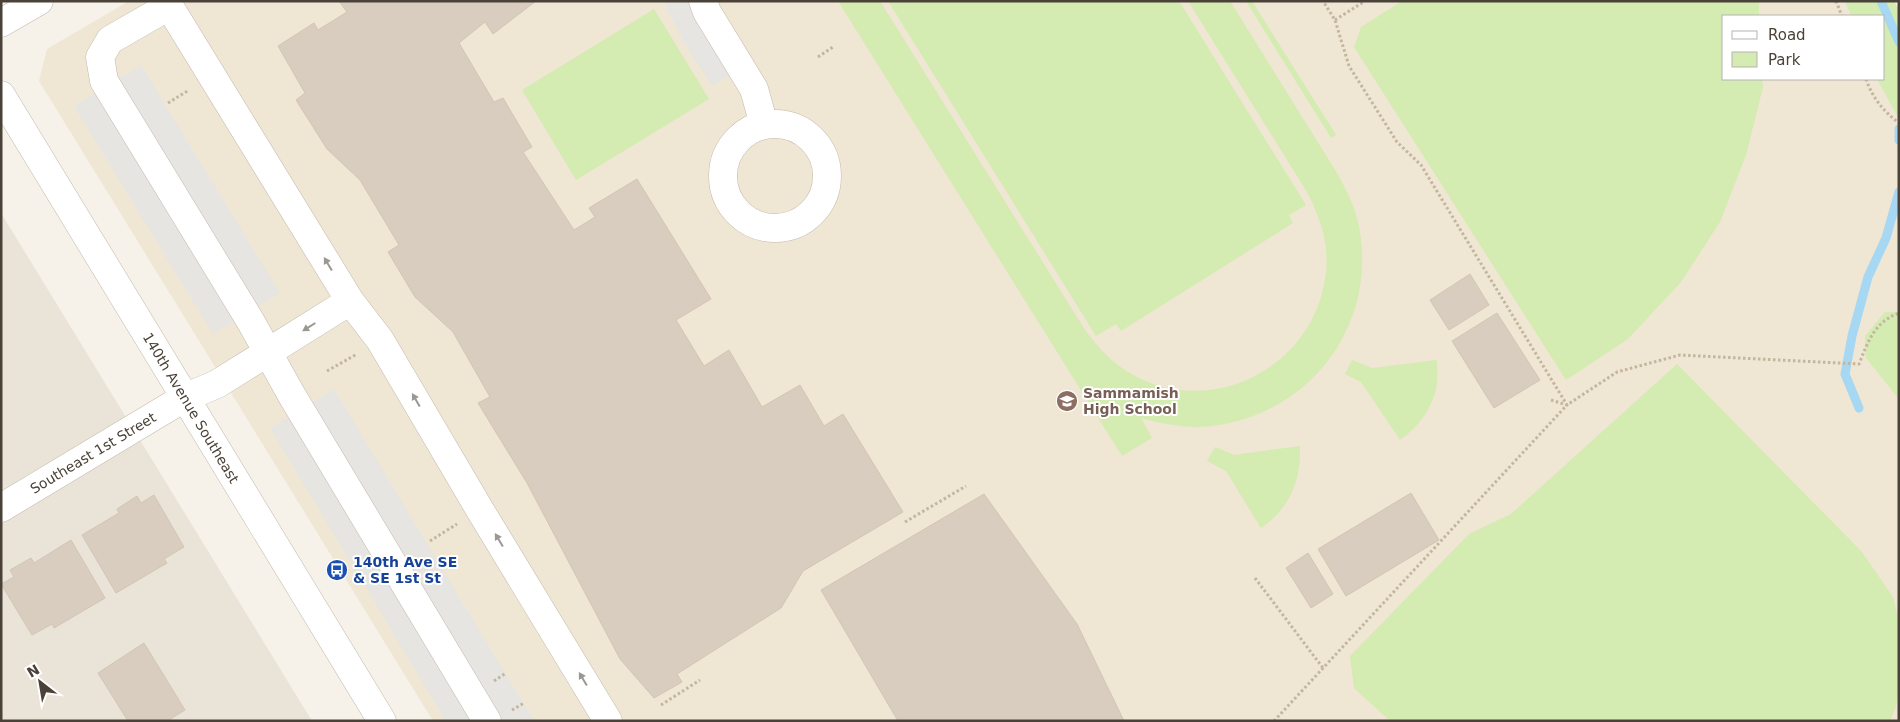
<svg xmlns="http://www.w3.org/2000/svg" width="1900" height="722" font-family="'DejaVu Sans',sans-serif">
<rect width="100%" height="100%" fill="#f6f2ea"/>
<path fill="#eae3d8" d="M 1,213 L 312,721 L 1,721 Z"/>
<path fill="#efe6d4" d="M 129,1 L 1870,1 L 1879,16 L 1724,16 L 1724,79 L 1884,79 L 1899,47 L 1899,721 L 433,721 L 39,81 L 47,49 Z"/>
<path fill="#d4ebb2" d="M 838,1 L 880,1 L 1085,330 C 1094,341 1102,352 1113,361 C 1194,428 1315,375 1326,272 C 1329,243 1320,217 1307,192 L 1188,1 L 1230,1 L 1337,173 C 1346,189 1354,205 1358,222 C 1380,322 1312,414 1212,426 C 1188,429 1164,424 1141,418 L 1152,438 L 1122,456 Z
M 888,1 L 1179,1 L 1306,205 L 1289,215 L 1293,223 L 1121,331 L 1116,324 L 1096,336 Z
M 1246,1 L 1252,1 L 1336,135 L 1331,138 Z
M 1402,1 L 1759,1 L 1759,16 L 1724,16 L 1724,79 L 1762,79 L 1763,87 L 1746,155 L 1720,222 L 1681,282 L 1628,339 L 1566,380 L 1354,47 L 1361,27 Z
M 1845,1 L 1894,1 L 1899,10 L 1899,119 L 1877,79 L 1884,79 L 1884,16 L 1851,16 Z
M 654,9 L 709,99 L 576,180 L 522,90 Z
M 1885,312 L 1899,312 L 1899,399 L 1866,358 L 1865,336 Z
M 1352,360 L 1372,368 L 1437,360 C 1437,369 1438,380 1436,389 C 1431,410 1417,428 1400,440 L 1361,382 L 1345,374 Z
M 1677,364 L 1862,552 L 1893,597 L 1899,622 L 1899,679 L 1896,707 L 1890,721 L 1390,721 L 1354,688 L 1350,656 L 1469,534 L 1511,514 Z
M 1300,446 C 1301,481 1290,508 1261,528 L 1226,471 L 1207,461 L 1215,447 L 1234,455 Z"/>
<path fill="#e7e5e2" d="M 663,1 L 687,1 L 729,76 L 712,86 L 683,41 Z
M 141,65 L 280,293 L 213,334 L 74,106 Z
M 334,389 L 534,721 L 446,721 L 270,428 Z"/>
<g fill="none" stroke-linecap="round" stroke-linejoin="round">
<path stroke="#a6d7f3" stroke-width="9" d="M 1881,1 L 1899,42
M 1899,129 L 1899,140
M 1859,408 L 1845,374 L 1852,336 L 1868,277 L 1886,238 L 1899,192"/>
</g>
<path fill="#d8cdbf" stroke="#d3c5b2" d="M 339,1 L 536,1 L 493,34 L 485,22 L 459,43 L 494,102 L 503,98 L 532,147 L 523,152 L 574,230 L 595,217 L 589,208 L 637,179 L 711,299 L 676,320 L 704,366 L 729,350 L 762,407 L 800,385 L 824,426 L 843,414 L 903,512 L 803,571 L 781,608 L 677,674 L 682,682 L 654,698 L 620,659 L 527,483 L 478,403 L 490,397 L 453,332 L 415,297 L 388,252 L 399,245 L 360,180 L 327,149 L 296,100 L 305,93 L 278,46 L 314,23 L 318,30 L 347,12 Z
M 1470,274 L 1489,305 L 1449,330 L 1430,300 Z
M 1497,313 L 1540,380 L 1494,408 L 1452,341 Z
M 1411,493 L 1439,540 L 1346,596 L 1318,549 Z
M 984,494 L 1077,624 L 1124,721 L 898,721 L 821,590 Z
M 154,495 L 184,547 L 164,559 L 167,563 L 116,593 L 82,535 L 119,513 L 117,509 L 137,496 L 141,503 Z
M 71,540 L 105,598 L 54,628 L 52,624 L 32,635 L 1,584 L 14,577 L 10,570 L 31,558 L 34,563 Z
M 1308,553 L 1333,594 L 1311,608 L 1286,568 Z
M 144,643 L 185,710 L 167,721 L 128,721 L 98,673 Z"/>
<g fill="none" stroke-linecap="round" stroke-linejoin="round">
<g stroke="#c2b9ac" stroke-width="29">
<path id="minor" d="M 166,1 L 350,301 L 380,340 L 480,510 L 608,721
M 703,1 L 707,12 L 754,89 L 764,125
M 169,6 L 110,40 L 100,57 L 104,81 L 251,322 L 291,394 L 487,721
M 1,23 L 39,1
M 1,95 L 382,721
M723 176a52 52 0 1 1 104 0a52 52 0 1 1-104 0Z
M 1,508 L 184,398 L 217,384 L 350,301"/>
</g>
<path stroke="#c4b59d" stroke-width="3" stroke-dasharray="2.5 2.5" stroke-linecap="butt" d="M 1836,1 L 1842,16
M 1335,20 L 1365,1
M 818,57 L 833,47
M 1866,79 C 1872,97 1883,111 1899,123
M 168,103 L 189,90
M 327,371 L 357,354
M 1551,400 L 1567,405 L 1617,372 L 1680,355 L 1859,364 C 1868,342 1874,322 1899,313
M 905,522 L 966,486
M 430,541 L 457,524
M 1255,578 L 1323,668
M 494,681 L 506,673
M 661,705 L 700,680
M 512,710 L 524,703
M 1274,721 L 1567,405 L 1421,165 L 1397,142 L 1349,66 L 1335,20 L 1323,1"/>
<use href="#minor" stroke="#fff" stroke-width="28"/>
</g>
<defs><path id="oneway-solid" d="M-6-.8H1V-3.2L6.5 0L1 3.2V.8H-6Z" transform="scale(1.25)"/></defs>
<g fill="#9b9792">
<use href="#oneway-solid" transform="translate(328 264) rotate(-121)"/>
<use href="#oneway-solid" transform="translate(309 327) rotate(148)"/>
<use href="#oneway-solid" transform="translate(416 400) rotate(-120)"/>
<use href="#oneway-solid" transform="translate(499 540) rotate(-121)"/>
<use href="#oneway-solid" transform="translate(583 679) rotate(-121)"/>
</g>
<defs>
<g id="school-disc" transform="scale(1.125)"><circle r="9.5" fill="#8d6e63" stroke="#fff"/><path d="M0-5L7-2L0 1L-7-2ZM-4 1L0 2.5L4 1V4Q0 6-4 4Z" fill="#fff"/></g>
<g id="bus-disc" transform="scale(1.125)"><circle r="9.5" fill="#1a4fb4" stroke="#fff"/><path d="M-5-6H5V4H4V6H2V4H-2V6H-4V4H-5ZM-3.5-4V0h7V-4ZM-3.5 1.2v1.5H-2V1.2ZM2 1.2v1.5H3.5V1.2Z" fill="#fff"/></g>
</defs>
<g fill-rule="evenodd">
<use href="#school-disc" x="1067" y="401"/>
<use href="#bus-disc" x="337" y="570"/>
</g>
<g text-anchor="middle" stroke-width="4" stroke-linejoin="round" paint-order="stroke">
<g font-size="14" font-weight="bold" fill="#785e54" stroke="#fff" text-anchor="start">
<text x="1083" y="398">Sammamish<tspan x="1083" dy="16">High School</tspan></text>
</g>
<g font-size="14" fill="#4a4238" stroke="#fff">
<text transform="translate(191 408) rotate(59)" y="5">140th Avenue Southeast</text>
<text transform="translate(93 453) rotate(-31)" y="5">Southeast 1st Street</text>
</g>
<g font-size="14" font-weight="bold" fill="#164399" stroke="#fff" text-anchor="start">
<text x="353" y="567">140th Ave SE<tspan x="353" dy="16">&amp; SE 1st St</tspan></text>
</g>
</g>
<rect width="1900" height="722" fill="none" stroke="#4a4238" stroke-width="5"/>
<rect x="1722" y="15" width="162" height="65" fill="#ffffff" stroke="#b7b3af"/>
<rect x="1732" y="31" width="25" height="8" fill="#ffffff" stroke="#b7b3af"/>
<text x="1768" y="40" font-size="15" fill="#4a4238">Road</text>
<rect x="1732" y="52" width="25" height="15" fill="#d4ebb2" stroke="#b7b3af"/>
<text x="1768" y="65" font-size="15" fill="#4a4238">Park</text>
<g transform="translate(40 682) rotate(329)" stroke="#ffffff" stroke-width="4" paint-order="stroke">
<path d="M0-4L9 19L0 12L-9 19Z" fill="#4a4238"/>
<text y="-8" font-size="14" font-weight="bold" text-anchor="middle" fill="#4a4238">N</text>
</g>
</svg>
